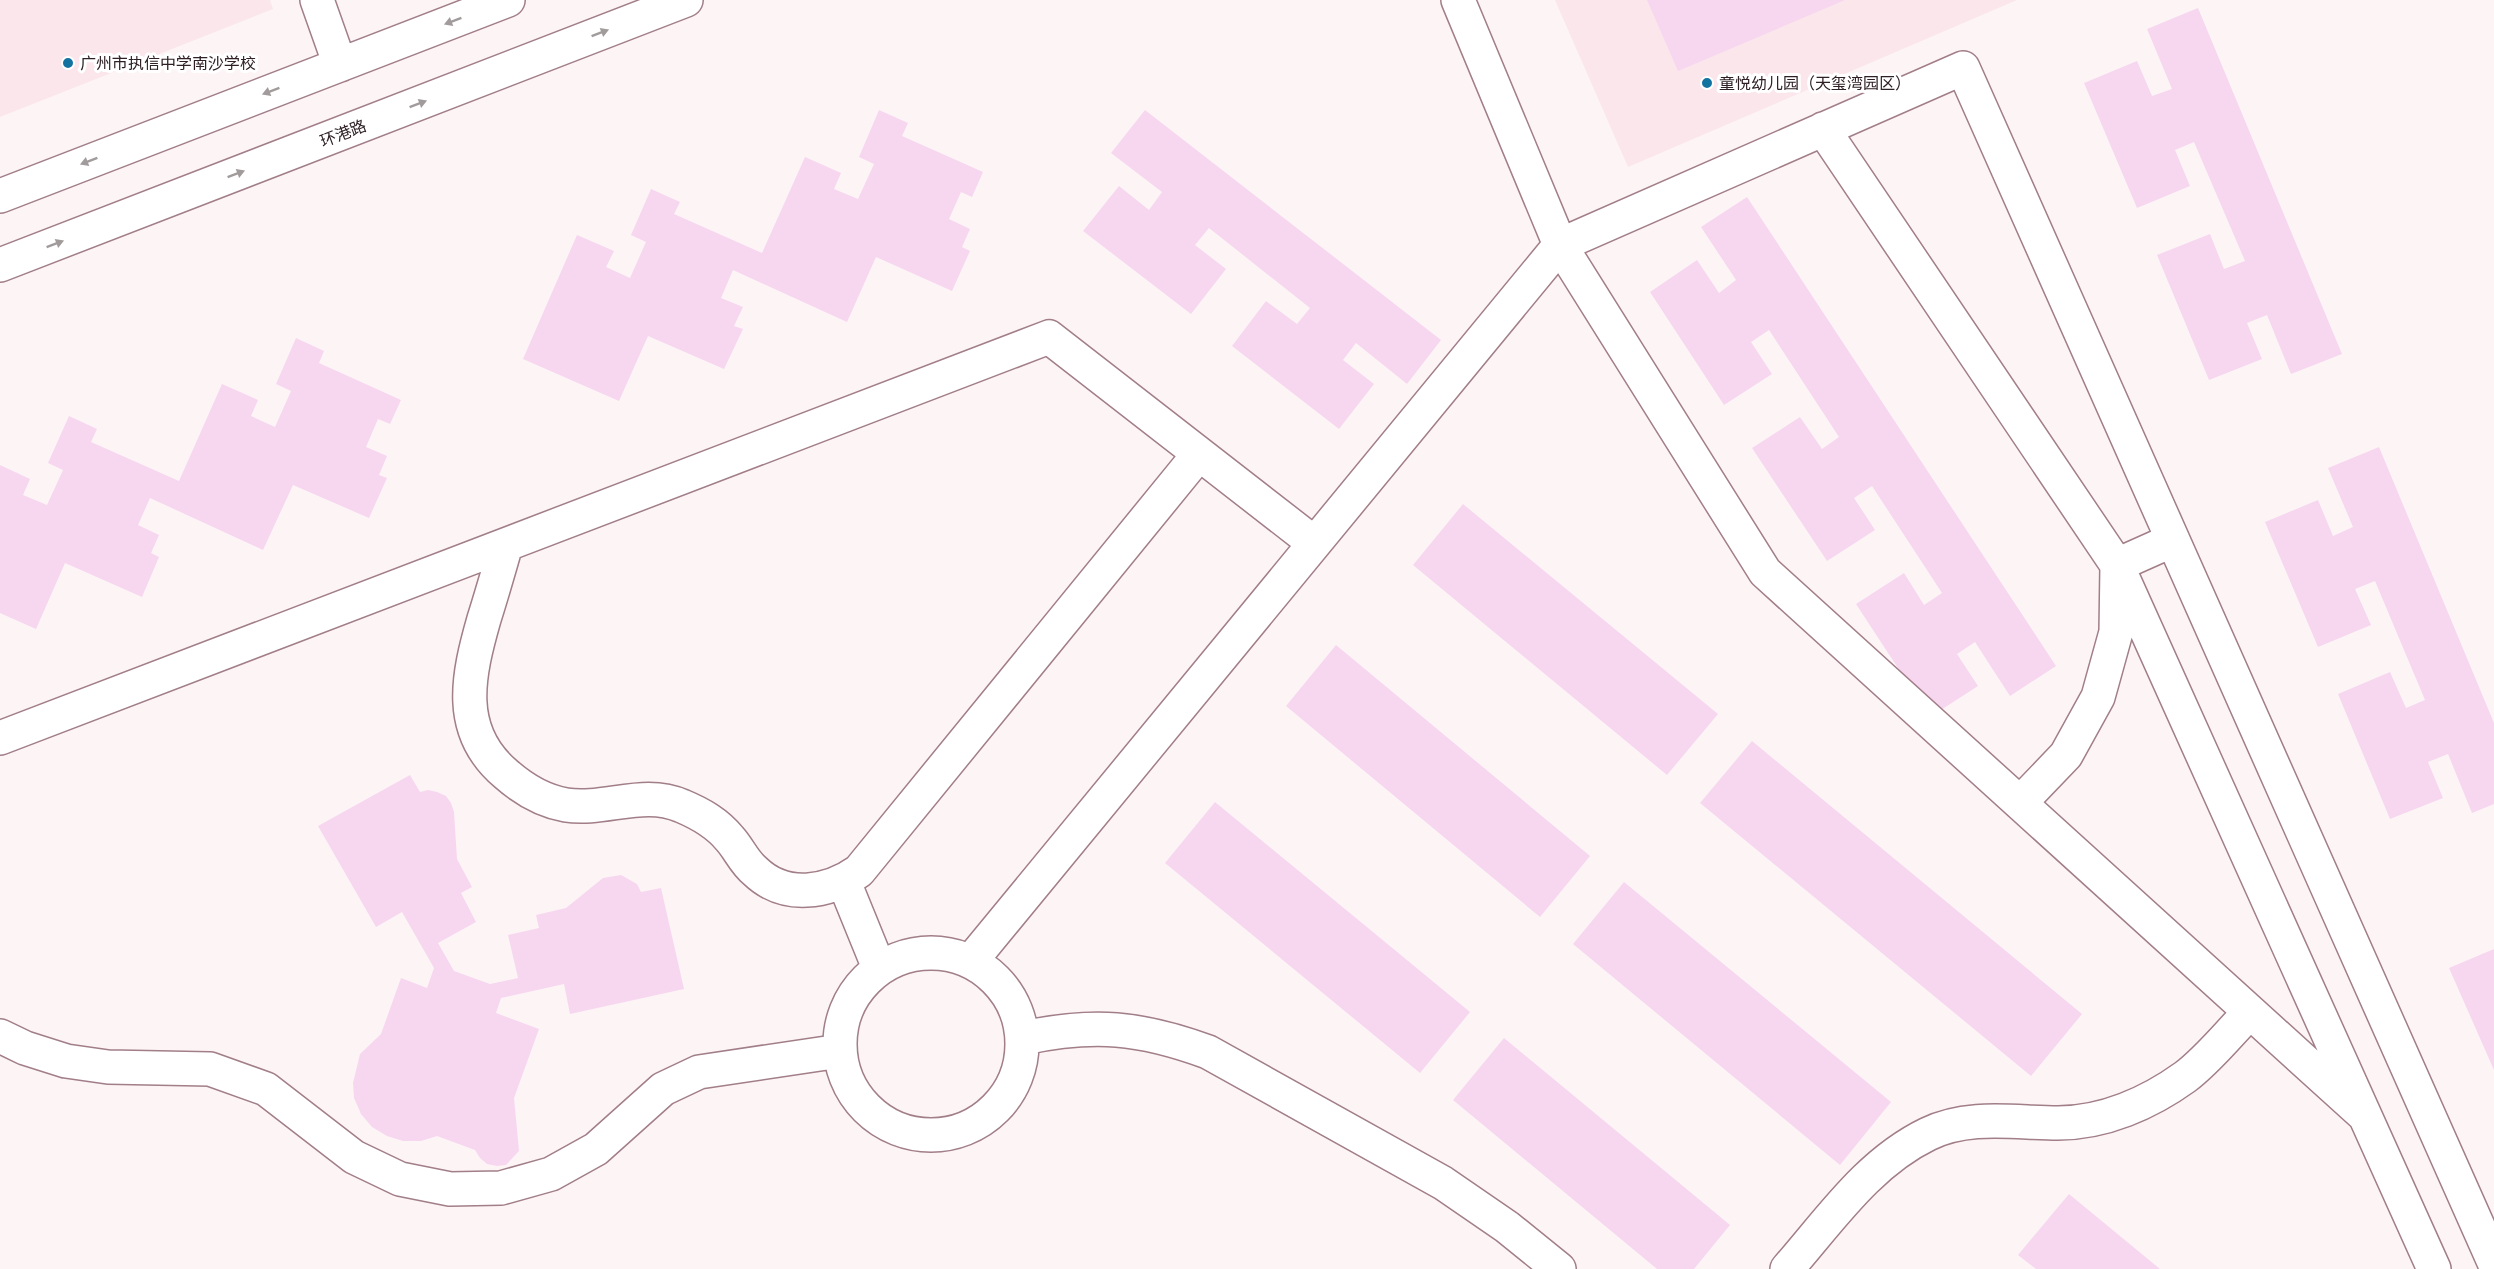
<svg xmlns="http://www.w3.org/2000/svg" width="2494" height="1269" font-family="Ubuntu,'Noto Sans SC',sans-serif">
<rect width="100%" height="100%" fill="#fdf4f6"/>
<path fill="#fae6eb" d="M 0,0 L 270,0 L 273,9 L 0,117 Z
M 1555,0 L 2017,0 L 1628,167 Z"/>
<path fill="#f7d7ef" d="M 1647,0 L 1845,0 L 1678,71 Z
M 2198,8 L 2342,354 L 2291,374 L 2267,315 L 2247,323 L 2262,359 L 2209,380 L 2157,255 L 2210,234 L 2224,269 L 2245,261 L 2194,142 L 2175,150 L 2190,186 L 2137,208 L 2084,83 L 2137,61 L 2152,96 L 2172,89 L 2147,29 Z
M 879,110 L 908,123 L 902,136 L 983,172 L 972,197 L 961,192 L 949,219 L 970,229 L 962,247 L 970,251 L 952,291 L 876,257 L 847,322 L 733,270 L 721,298 L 743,307 L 734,326 L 743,329 L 724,369 L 648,336 L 619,401 L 523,359 L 577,235 L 614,251 L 606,267 L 630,278 L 646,242 L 631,235 L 651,189 L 680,202 L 674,214 L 762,253 L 805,157 L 841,173 L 834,189 L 858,199 L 874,164 L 859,157 Z
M 1145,110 L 1441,340 L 1407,384 L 1356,343 L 1343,360 L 1374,384 L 1339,429 L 1232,346 L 1266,301 L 1297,324 L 1310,308 L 1209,228 L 1195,245 L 1226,269 L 1191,314 L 1083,231 L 1119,186 L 1149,210 L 1162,192 L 1111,153 Z
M 1747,197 L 2056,666 L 2010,696 L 1975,642 L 1957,654 L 1978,686 L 1930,717 L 1856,604 L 1904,573 L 1924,605 L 1942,593 L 1872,486 L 1854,498 L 1875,530 L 1827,561 L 1752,448 L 1800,417 L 1822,449 L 1839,437 L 1769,330 L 1751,342 L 1772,374 L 1724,405 L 1650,292 L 1697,260 L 1719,293 L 1736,280 L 1701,227 Z
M 296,338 L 324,351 L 319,363 L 401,400 L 390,424 L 378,419 L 366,447 L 387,456 L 379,475 L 387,478 L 369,518 L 293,485 L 263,550 L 150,498 L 138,525 L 159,535 L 151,553 L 159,557 L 142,597 L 65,563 L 36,629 L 0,613 L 0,465 L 30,479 L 23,495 L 47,505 L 63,470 L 48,463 L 69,416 L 97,429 L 91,442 L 179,481 L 222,384 L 258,400 L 251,416 L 275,427 L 291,391 L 276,384 Z
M 2379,447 L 2494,723 L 2494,804 L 2472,813 L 2448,754 L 2428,762 L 2443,798 L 2390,819 L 2338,694 L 2390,672 L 2406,708 L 2425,700 L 2375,581 L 2355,589 L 2371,625 L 2318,647 L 2265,522 L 2318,500 L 2333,536 L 2353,527 L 2328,468 Z
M 1463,504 L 1718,714 L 1667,775 L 1413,565 Z
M 1336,645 L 1590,856 L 1540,917 L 1286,706 Z
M 1752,741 L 2082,1014 L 2031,1076 L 1700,803 Z
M 410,775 L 420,792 L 428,790 L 437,792 L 446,796 L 451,803 L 454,812 L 457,859 L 472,887 L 461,893 L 476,922 L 438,943 L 454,971 L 490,984 L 518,978 L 508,935 L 539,928 L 536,915 L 566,908 L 603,878 L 621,875 L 637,884 L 641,892 L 661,888 L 684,989 L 570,1014 L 564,984 L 501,998 L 496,1013 L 539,1029 L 514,1098 L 519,1151 L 506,1165 L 497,1166 L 487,1164 L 480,1158 L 475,1150 L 437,1136 L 421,1141 L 403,1141 L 387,1136 L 372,1127 L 361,1114 L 354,1098 L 353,1083 L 360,1054 L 381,1034 L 401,978 L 427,988 L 434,968 L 402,912 L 376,927 L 318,826 Z
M 1215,802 L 1470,1012 L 1420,1073 L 1165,863 Z
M 1624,882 L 1891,1102 L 1840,1165 L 1573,944 Z
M 2494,949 L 2494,1070 L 2449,968 Z
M 1504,1038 L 1730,1225 L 1694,1269 L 1657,1269 L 1453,1100 Z
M 2069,1194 L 2160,1269 L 2036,1269 L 2018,1255 Z"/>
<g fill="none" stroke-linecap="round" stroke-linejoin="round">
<g stroke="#a17e88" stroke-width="36">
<path id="minor" d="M 317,0 L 340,65
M 1458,0 L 1560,245 L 1765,572 L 2365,1116
M 1823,129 L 2117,565 L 2434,1269
M 0,196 L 508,0
M 0,265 L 686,0
M 506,545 C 499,569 492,594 484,619 C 468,675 455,731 506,774 C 523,789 543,801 566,805 C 605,811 644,789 682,806 C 701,814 717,823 730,839 C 739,849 744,862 755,871 C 785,900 828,893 859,871 L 1199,454
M 0,738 L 1049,337 L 1314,543
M 2020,803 L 2066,755 L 2098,697 L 2116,632 L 2117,565 L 2173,540
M 844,882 L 879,968
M840 1044a91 91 0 1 1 182 0a91 91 0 1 1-182 0Z
M 971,961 L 1560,245 L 1963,68 L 2494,1262
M 0,1036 L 25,1048 L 66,1061 L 108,1067 L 210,1069 L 266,1089 L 354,1157 L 400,1179 L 450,1189 L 501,1188 L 551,1174 L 596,1149 L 663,1089 L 699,1072 L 840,1051
M 1023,1038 C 1094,1023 1140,1027 1208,1052 L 1443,1183 L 1507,1227 L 1559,1269
M 1787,1269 C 1830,1220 1868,1163 1928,1134 C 1969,1114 2015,1123 2058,1123 C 2104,1123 2149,1103 2185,1077 C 2208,1060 2230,1032 2250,1012"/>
</g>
<use href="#minor" stroke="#fff" stroke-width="33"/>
</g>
<defs><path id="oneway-solid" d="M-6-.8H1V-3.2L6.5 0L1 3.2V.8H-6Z" transform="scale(1.5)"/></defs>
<g fill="#a19b9c">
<use href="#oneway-solid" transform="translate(453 21) rotate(159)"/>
<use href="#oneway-solid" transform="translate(600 33) rotate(-21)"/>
<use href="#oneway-solid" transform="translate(271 91) rotate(159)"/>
<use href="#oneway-solid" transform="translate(418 104) rotate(-21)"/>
<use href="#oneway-solid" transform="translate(89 161) rotate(159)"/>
<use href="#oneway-solid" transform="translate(236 174) rotate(-21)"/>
<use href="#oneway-solid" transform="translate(55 244) rotate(-21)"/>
</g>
<g fill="#1373a0" stroke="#fff" stroke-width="2">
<circle cx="68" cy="63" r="6"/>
<circle cx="1707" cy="83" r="6"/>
</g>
<g text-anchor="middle" stroke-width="6" stroke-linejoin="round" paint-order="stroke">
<g font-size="16" fill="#2e2024" stroke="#fff" text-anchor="start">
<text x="80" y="69">广州市执信中学南沙学校</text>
<text x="1719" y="89">童悦幼儿园（天玺湾园区）</text>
</g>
<g font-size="16" fill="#2e2024" stroke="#fff">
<text transform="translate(343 133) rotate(-21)" y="6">环港路</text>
</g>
</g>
</svg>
